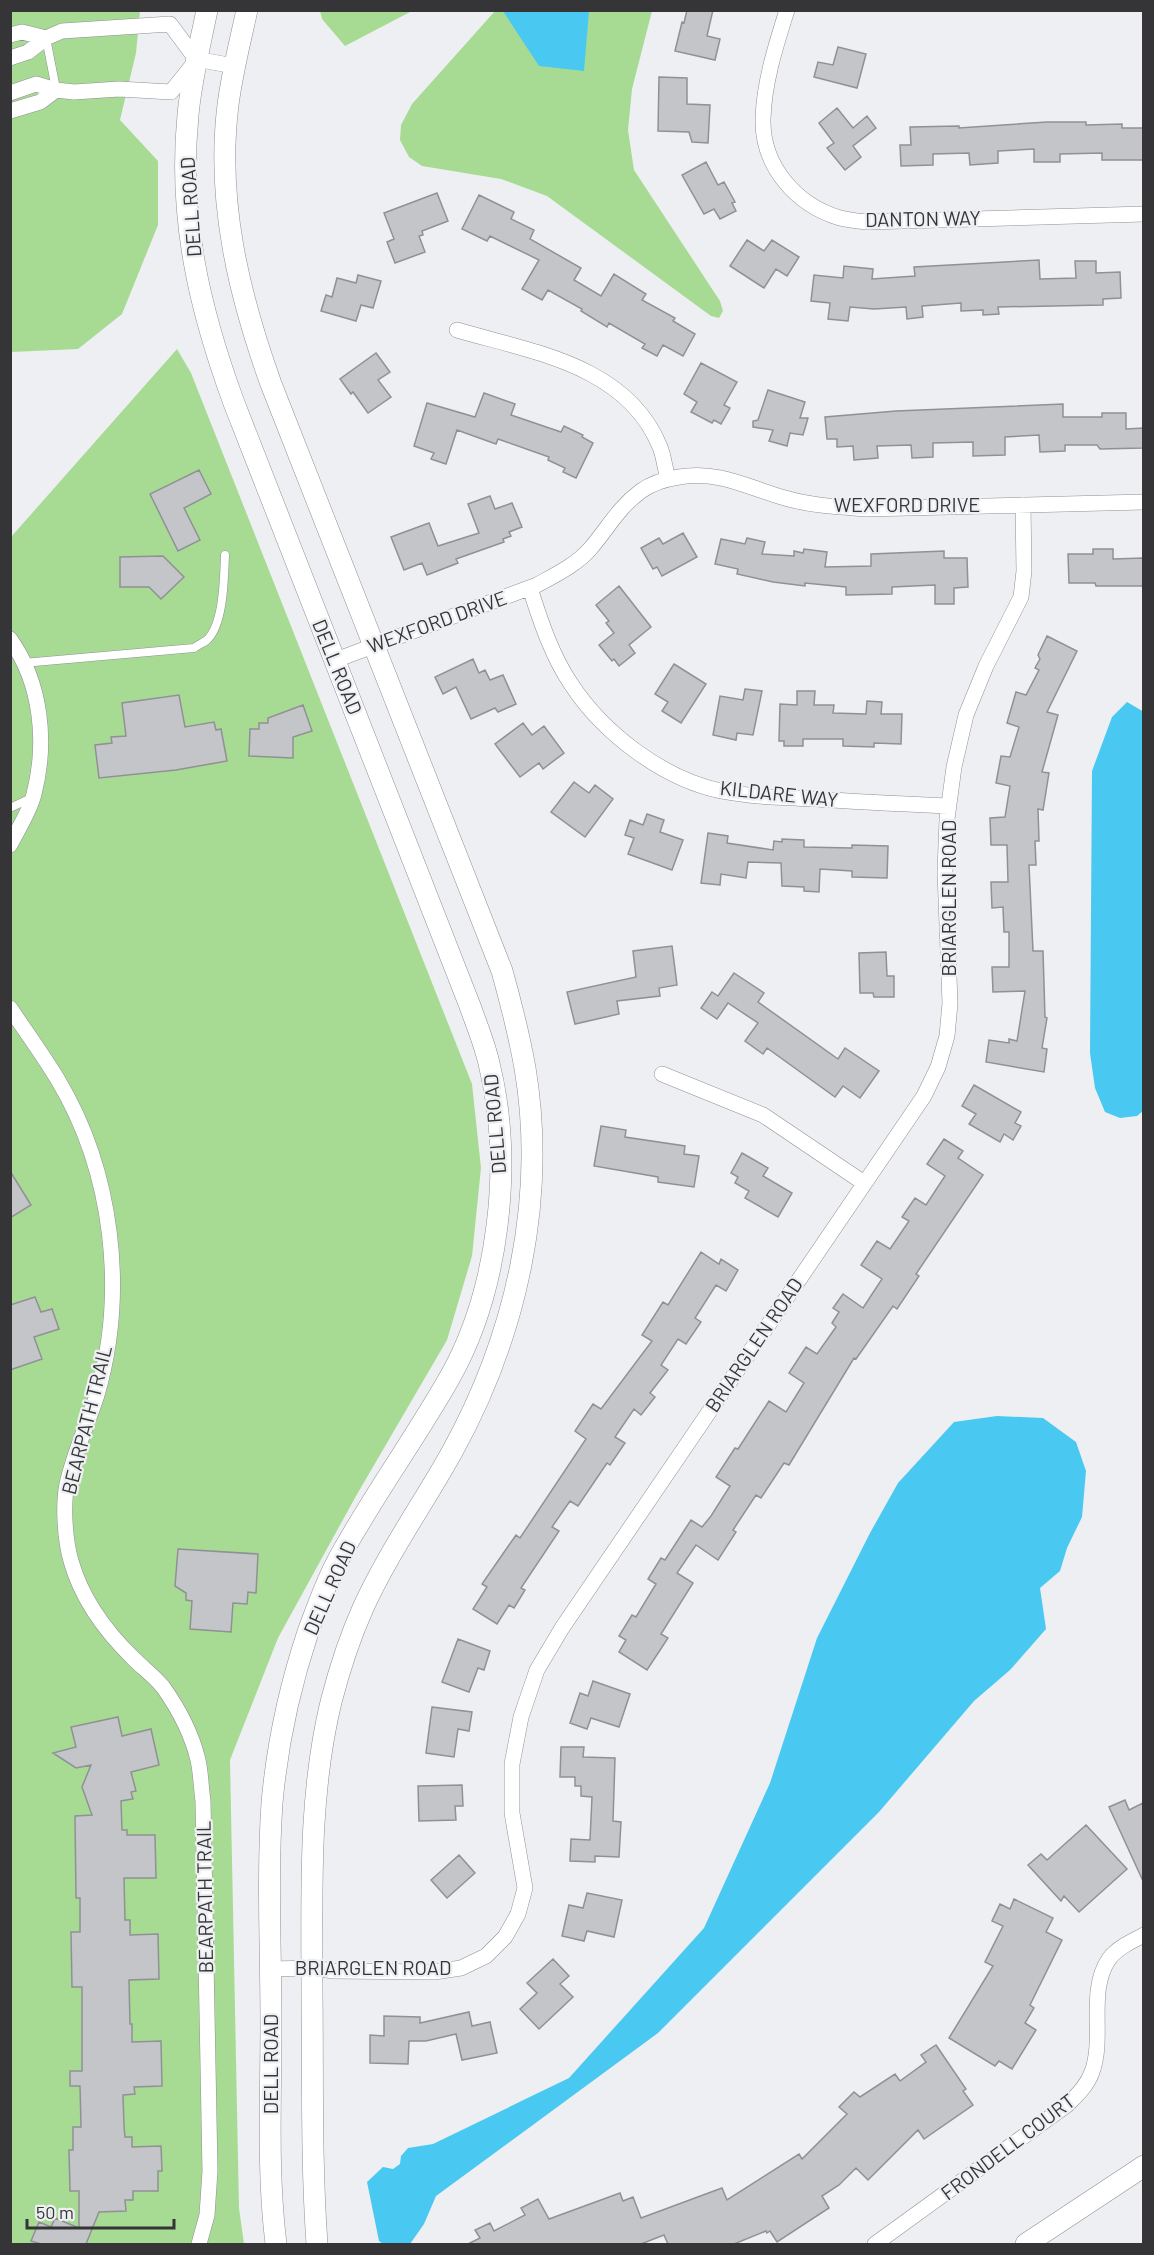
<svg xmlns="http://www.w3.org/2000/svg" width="1154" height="2255" font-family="Barlow,sans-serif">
<rect width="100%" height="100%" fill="#eeeff2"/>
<path fill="#a7db94" d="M 10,11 L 140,11 L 136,53 L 120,120 L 158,161 L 158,225 L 122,314 L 78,349 L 11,352 Z
M 320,11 L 320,10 L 412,11 L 345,46 L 322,19 Z
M 495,11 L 652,11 L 632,89 L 628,130 L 634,170 L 720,301 L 723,311 L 719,318 L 711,316 L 547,196 L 501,179 L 422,166 L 409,157 L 400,140 L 401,125 L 412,104 Z
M 177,349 L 191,373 L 472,1084 L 481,1168 L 472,1256 L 447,1340 L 356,1496 L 278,1638 L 230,1760 L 239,2208 L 244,2244 L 11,2244 L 11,537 Z"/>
<path fill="#49c8f1" d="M 503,11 L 589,11 L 584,71 L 539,66 Z
M 1127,702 L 1144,712 L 1144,1110 L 1137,1116 L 1120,1118 L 1105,1112 L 1095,1088 L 1090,1053 L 1092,771 L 1112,717 Z
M 997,1416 L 1043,1418 L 1076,1442 L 1086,1471 L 1082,1517 L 1067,1548 L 1060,1571 L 1040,1588 L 1046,1629 L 1010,1670 L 974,1701 L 879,1812 L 658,2033 L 436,2196 L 424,2224 L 410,2244 L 383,2244 L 379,2241 L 367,2182 L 383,2167 L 393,2169 L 400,2164 L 401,2156 L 408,2148 L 433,2144 L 569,2078 L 704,1928 L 770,1783 L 817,1638 L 870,1533 L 898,1483 L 954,1422 Z"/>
<path fill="#c3c5c8" stroke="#909194" stroke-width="1.5" d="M 687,10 L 713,10 L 707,36 L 720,39 L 715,60 L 675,51 L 682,22 L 684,23 Z
M 838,47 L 866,54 L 857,88 L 814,77 L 818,62 L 833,65 Z
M 659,77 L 687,78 L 687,104 L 710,105 L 708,143 L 692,142 L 689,132 L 658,131 Z
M 837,108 L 853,128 L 867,116 L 876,128 L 853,146 L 861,157 L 845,170 L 827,148 L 834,143 L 819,123 Z
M 1047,122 L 1086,122 L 1086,125 L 1122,124 L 1122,128 L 1143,128 L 1143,160 L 1102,160 L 1102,153 L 1060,154 L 1060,162 L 1034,162 L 1034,149 L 998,151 L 998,163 L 970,165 L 969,153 L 933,154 L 933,165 L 901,166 L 900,145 L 911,145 L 910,127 L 959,126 L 959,128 Z
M 706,162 L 718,185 L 724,182 L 735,202 L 732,203 L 736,211 L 720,219 L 714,209 L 704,214 L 682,175 Z
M 437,193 L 448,221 L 422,231 L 423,235 L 419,236 L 425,252 L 395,263 L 387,242 L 394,239 L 384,213 Z
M 479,195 L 514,212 L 511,219 L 534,230 L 530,239 L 581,268 L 574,280 L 601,296 L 614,274 L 646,294 L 642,300 L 675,318 L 673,321 L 695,334 L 683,356 L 663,345 L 657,356 L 642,348 L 645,344 L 609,323 L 607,327 L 581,311 L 582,309 L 548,290 L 542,300 L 522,289 L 539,260 L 490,236 L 487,241 L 462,229 Z
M 747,240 L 764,251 L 772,240 L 799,257 L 787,276 L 776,269 L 764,288 L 730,266 Z
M 1039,260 L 1040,279 L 1076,278 L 1075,261 L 1096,261 L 1096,273 L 1120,272 L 1121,298 L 1103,299 L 1103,305 L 998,307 L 999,314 L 983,315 L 983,310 L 961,311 L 961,303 L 922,306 L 923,317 L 907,319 L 906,307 L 874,309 L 850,307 L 848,321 L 828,319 L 830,303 L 811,301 L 814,275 L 843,278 L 844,266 L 873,269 L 872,279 L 915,276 L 914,267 Z
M 358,275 L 381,281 L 373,308 L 361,305 L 356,321 L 321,311 L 326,295 L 332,297 L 337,278 L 356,283 Z
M 376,353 L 390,372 L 378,380 L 391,397 L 368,413 L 353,392 L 351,394 L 340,379 Z
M 701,363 L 737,382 L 724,405 L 730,408 L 721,424 L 714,420 L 712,423 L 691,412 L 697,402 L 684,394 Z
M 768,390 L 805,402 L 800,418 L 808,418 L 803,435 L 790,433 L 787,446 L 769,441 L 773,430 L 753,427 L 753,421 L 758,420 Z
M 484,393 L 515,404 L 511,415 L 561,432 L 564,426 L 583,435 L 582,437 L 593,443 L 576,478 L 563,472 L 565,468 L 548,460 L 549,457 L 498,439 L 496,444 L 457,430 L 446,464 L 431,459 L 434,453 L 414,446 L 427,403 L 475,417 Z
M 1063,404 L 1063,417 L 1102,417 L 1102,413 L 1126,413 L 1126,429 L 1143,428 L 1143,448 L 1100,449 L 1097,445 L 1065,445 L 1065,451 L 1040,452 L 1039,435 L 1005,437 L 1005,455 L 973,456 L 973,442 L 933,443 L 933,457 L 912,458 L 911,445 L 877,446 L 878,458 L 854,460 L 853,446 L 837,447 L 837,439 L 827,439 L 825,417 L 896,411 Z
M 199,470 L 211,494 L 184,508 L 200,540 L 178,551 L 150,494 Z
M 490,496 L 495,509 L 512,503 L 522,527 L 509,532 L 511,536 L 503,539 L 504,542 L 456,559 L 458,563 L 427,575 L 422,563 L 404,570 L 391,537 L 429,523 L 438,546 L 479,533 L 468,504 Z
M 683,533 L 697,557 L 662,576 L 657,567 L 653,569 L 641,548 L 659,538 L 663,544 Z
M 747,538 L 765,542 L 762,554 L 794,556 L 794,551 L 803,553 L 804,549 L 827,552 L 825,567 L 871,566 L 871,554 L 944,551 L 944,558 L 967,558 L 968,587 L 954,588 L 954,604 L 935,604 L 935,585 L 892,587 L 892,594 L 846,595 L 846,587 L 805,583 L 805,586 L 773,582 L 737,574 L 738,569 L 715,564 L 721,539 L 745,544 Z
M 1093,549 L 1113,549 L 1113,559 L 1143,558 L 1143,586 L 1096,586 L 1095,583 L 1069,583 L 1068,554 L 1093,554 Z
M 163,556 L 184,577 L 161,599 L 149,587 L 120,587 L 120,557 Z
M 619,586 L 651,627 L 629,645 L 635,653 L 619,666 L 614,659 L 612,661 L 599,645 L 614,633 L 606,623 L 609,621 L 596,605 Z
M 1047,636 L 1077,651 L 1047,712 L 1058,715 L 1042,772 L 1049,773 L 1043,810 L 1038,809 L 1039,841 L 1035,841 L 1036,865 L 1029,865 L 1033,951 L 1043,951 L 1045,1017 L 1047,1018 L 1042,1048 L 1047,1049 L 1044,1072 L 986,1062 L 989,1040 L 1009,1043 L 1009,1039 L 1017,1041 L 1025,991 L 993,992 L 992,967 L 1009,967 L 1009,932 L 1004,932 L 1003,907 L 992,908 L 991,882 L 1008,882 L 1007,845 L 991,845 L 990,818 L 1005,817 L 1010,786 L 996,783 L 1001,756 L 1010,757 L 1019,727 L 1007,723 L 1016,692 L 1026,695 L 1039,670 L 1035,668 L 1040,659 L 1038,655 Z
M 473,659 L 479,673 L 485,670 L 490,680 L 503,675 L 516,704 L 498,712 L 495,708 L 471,719 L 456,687 L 443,694 L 435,677 Z
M 674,664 L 706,684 L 681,723 L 662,711 L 668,702 L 655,694 Z
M 745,689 L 762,691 L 753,735 L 737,733 L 736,740 L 713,735 L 720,696 L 743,700 Z
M 797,691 L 815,691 L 814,705 L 834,705 L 833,713 L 866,714 L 867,701 L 882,702 L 881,714 L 902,714 L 901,744 L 874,743 L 874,747 L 843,746 L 843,739 L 803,739 L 803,746 L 784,746 L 784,741 L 779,741 L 780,704 L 797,705 Z
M 179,695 L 185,727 L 214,722 L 216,730 L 221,729 L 227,761 L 176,770 L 99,778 L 95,745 L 112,743 L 111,737 L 126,736 L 122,703 Z
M 303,705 L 312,731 L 293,737 L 293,758 L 249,756 L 250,729 L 259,729 L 259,723 L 268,723 L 268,718 Z
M 523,723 L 532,735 L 544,726 L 564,753 L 543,769 L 539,763 L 520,777 L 495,744 Z
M 574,782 L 589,793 L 595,785 L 613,799 L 585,837 L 551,812 Z
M 647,814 L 664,820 L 660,832 L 683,840 L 672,870 L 628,854 L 634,838 L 625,835 L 630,820 L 643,825 Z
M 708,833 L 728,836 L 727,843 L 773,850 L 774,841 L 782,842 L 782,839 L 804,840 L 804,847 L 852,848 L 852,845 L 888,846 L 887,878 L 852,877 L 852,871 L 820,869 L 819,892 L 804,891 L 804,887 L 782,886 L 781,863 L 748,862 L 746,878 L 721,874 L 720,885 L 701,883 Z
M 672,946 L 677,985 L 659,988 L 660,996 L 617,1001 L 619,1014 L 575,1024 L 567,992 L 636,977 L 633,951 Z
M 886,952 L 887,976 L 894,976 L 894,997 L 874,997 L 873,993 L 860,993 L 859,953 Z
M 734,973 L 764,993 L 758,1002 L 838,1059 L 845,1048 L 879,1071 L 860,1098 L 843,1086 L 835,1097 L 767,1048 L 763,1054 L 745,1041 L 758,1023 L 728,1003 L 717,1019 L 701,1008 L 712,992 L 718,996 Z
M 974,1085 L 1021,1112 L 1015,1123 L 1021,1126 L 1013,1140 L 1004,1134 L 1000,1142 L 969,1124 L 976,1114 L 962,1106 Z
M 601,1126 L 626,1130 L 625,1137 L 685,1146 L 684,1154 L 699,1156 L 694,1187 L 658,1182 L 658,1177 L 594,1166 Z
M 944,1139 L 963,1151 L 958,1158 L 983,1175 L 916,1274 L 919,1276 L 897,1309 L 893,1306 L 856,1359 L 854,1358 L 789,1465 L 784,1463 L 761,1498 L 756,1495 L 733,1530 L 736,1532 L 718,1560 L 696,1545 L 677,1573 L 693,1583 L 661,1634 L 668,1638 L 647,1670 L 619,1652 L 626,1640 L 619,1636 L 632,1615 L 636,1617 L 656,1584 L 648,1579 L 661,1558 L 665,1560 L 691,1520 L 702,1527 L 711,1516 L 730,1486 L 716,1477 L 735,1448 L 738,1449 L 769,1401 L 786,1412 L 804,1383 L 789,1373 L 806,1347 L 817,1354 L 836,1327 L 832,1323 L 839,1312 L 833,1308 L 843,1294 L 863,1308 L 882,1279 L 861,1265 L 877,1241 L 890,1249 L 909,1221 L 902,1217 L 915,1198 L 926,1205 L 945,1176 L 927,1164 Z
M 742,1153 L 768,1168 L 763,1176 L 792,1193 L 778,1217 L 745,1198 L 749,1191 L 735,1183 L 738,1177 L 731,1173 Z
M 10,1171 L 31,1205 L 10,1218 Z
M 701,1252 L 719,1264 L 721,1259 L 738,1270 L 726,1291 L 716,1285 L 695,1318 L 701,1322 L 686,1344 L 678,1339 L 661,1365 L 668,1370 L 650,1393 L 655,1397 L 641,1415 L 634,1409 L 615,1437 L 625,1443 L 610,1465 L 607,1463 L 578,1506 L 570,1501 L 552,1527 L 559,1531 L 521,1588 L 525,1590 L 514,1608 L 509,1605 L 497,1624 L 473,1609 L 487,1587 L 482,1584 L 516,1535 L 520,1538 L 586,1439 L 575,1431 L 593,1404 L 601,1409 L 652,1341 L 642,1335 L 663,1302 L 668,1305 Z
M 35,1297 L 41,1312 L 52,1309 L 59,1329 L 34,1337 L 42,1359 L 10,1370 L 10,1305 Z
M 178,1549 L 258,1554 L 256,1593 L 248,1592 L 247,1604 L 233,1603 L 231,1632 L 190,1629 L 192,1601 L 186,1600 L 186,1593 L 175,1586 Z
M 458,1639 L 490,1651 L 484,1670 L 478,1668 L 469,1692 L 442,1682 Z
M 593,1681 L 630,1694 L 619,1727 L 591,1718 L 587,1729 L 570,1723 L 580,1693 L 588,1696 Z
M 432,1707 L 472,1712 L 469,1731 L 458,1729 L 454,1757 L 426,1753 Z
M 118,1717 L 122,1736 L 151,1729 L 159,1765 L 131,1772 L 136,1791 L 131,1792 L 133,1799 L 121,1801 L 122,1830 L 127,1830 L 127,1835 L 155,1835 L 156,1878 L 124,1878 L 125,1920 L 130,1920 L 130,1935 L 158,1934 L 159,1979 L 129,1980 L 130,2024 L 132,2024 L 132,2042 L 161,2041 L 162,2086 L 134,2087 L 135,2094 L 123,2095 L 124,2126 L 125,2137 L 132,2137 L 132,2147 L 161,2146 L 162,2171 L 158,2171 L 158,2191 L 133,2191 L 133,2200 L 125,2200 L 126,2211 L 99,2212 L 86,2244 L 41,2244 L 31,2241 L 39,2222 L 51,2227 L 55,2218 L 79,2228 L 79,2191 L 70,2191 L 69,2150 L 73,2150 L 73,2127 L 81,2127 L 80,2086 L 70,2086 L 70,2071 L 82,2071 L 82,1987 L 72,1987 L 71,1932 L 80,1932 L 80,1898 L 76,1898 L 75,1816 L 92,1815 L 82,1787 L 91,1765 L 76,1768 L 53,1753 L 76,1747 L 71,1727 Z
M 561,1747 L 584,1747 L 583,1757 L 615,1758 L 613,1821 L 621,1822 L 619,1857 L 595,1856 L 595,1862 L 570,1861 L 571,1839 L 590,1840 L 592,1797 L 581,1796 L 581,1786 L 575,1786 L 575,1777 L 560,1777 Z
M 462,1785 L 463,1806 L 455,1806 L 456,1820 L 419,1821 L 418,1786 Z
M 1125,1800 L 1129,1810 L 1143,1803 L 1143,1881 L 1109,1807 Z
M 1086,1825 L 1127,1869 L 1079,1912 L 1064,1896 L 1061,1901 L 1028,1865 L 1041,1854 L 1047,1860 Z
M 459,1855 L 475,1873 L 447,1898 L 431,1880 Z
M 587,1893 L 622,1900 L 614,1937 L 587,1931 L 584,1941 L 562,1936 L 569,1905 L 583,1908 Z
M 1014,1899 L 1053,1918 L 1046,1932 L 1062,1940 L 1030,2005 L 1034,2008 L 1025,2023 L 1036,2030 L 1012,2069 L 999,2061 L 995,2066 L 949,2038 L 993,1966 L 985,1962 L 1003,1926 L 992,1921 L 1000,1904 L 1010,1909 Z
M 553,1959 L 569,1976 L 560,1984 L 573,1997 L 539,2029 L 520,2009 L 537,1993 L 527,1983 Z
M 469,2012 L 472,2026 L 490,2022 L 497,2053 L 462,2060 L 456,2034 L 426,2041 L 409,2041 L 408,2064 L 370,2063 L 370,2035 L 384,2036 L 384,2016 L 420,2017 L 420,2023 Z
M 936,2045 L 966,2089 L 963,2091 L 973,2105 L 924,2139 L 918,2130 L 868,2180 L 856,2168 L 839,2185 L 822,2196 L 829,2208 L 777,2242 L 770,2231 L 767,2233 L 766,2231 L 734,2244 L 668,2244 L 664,2235 L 641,2244 L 468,2244 L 480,2238 L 475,2230 L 490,2223 L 494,2231 L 525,2215 L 521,2208 L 538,2199 L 549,2219 L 620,2193 L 623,2201 L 633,2197 L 641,2218 L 722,2188 L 727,2200 L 799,2154 L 802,2159 L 847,2114 L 839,2107 L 854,2092 L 860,2097 L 895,2074 L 900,2081 L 926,2062 L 921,2055 Z"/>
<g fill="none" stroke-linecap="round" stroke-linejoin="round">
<g stroke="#8f9093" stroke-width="9">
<path id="lane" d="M 46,38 L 56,89
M 23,663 L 194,648 C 198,645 203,643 207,640 C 224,624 224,577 225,555
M 10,808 L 31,798"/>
</g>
<g stroke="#8f9093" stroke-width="16">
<path id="street" d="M 787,10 C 776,45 764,82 763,119 C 762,166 796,205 840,218 C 848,220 858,221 867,222 L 1144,214
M 10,35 L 22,32 L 46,38 L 62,31 L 170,24 L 196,59 L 234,66
M 10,58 L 28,52 L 46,38
M 10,93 L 36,84 L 56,90
M 10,111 L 40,102 L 56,90 L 74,92 L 119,89 L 171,92 L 195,62
M 457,330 C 532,352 627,365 660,447 C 664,457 665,469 668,479
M 530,588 C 540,620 552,656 571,684 C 603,733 663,779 721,791 C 752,797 784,798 816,799 C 860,802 904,804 948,806
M 10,639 C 42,684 47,743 34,794 C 30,811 18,829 10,845
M 333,661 L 537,585 C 555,575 576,565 590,549 C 609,527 617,509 641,491 C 652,483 666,479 679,477 C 719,470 749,488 785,498 C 812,506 840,507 867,509 L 1144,502
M 10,1008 C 26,1032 43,1055 58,1080 C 113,1172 127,1292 97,1395 C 88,1423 75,1451 68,1480 C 62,1502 65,1540 71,1561 C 82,1600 105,1631 134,1659 C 143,1668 155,1677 163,1687 C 178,1708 192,1735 198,1760 C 201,1773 201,1788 203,1801 L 210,2171 L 207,2215 L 199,2244
M 662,1074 L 763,1115 L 864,1183
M 271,1969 L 312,1968 L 334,1971 L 434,1972 L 461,1968 L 486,1956 L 505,1937 L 518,1914 L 525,1888 L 512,1813 L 512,1764 L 521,1717 L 537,1670 L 562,1628 L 924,1096 L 938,1067 L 947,1036 L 950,1003 L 945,872 L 947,819 L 954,767 L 966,715 L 986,666 L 1021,597 L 1024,571 L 1023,505
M 875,2244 L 1067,2105 C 1077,2095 1087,2086 1092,2072 C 1105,2037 1087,1991 1109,1959 C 1117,1948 1132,1941 1144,1935"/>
</g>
<g stroke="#8f9093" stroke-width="22">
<path id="secondary" d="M 207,10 C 200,45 191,80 188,115 C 178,217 199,308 234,403 L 470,1006 C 477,1026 486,1047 490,1068 C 513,1164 499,1290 450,1377 C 415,1439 372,1497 338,1560 C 326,1582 317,1608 308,1632 C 290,1686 277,1746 272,1803 C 267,1876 271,1951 271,2024 C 271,2097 267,2172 276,2244
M 247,10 C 240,42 232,73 228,105 C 216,201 239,295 271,384 L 502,971 C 511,1003 519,1035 525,1068 C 547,1200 516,1336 452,1452 C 423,1504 388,1553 363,1608 C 350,1637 339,1671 331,1702 C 308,1797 312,1895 312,1992 C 313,2077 311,2161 317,2244
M 1026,2244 L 1144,2166"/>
</g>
<use href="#lane" stroke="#fff" stroke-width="8"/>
<use href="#street" stroke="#fff" stroke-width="15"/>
<use href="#secondary" stroke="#fff" stroke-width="21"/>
</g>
<g text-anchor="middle" stroke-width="4.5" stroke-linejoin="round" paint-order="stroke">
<g font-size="20" fill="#353537" stroke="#eeeff2">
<text transform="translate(191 207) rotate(-94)" y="7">DELL ROAD</text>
<text transform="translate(923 219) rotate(-1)" y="7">DANTON WAY</text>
<text x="907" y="512">WEXFORD DRIVE</text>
<text transform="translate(437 622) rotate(-20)" y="7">WEXFORD DRIVE</text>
<text transform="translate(337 667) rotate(68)" y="7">DELL ROAD</text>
<text transform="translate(779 794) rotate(6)" y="7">KILDARE WAY</text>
<text transform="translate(949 898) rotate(-90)" y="7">BRIARGLEN ROAD</text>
<text transform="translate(495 1124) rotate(-95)" y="7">DELL ROAD</text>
<text transform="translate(754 1345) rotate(-56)" y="7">BRIARGLEN ROAD</text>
<text transform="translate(87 1420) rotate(-76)" y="7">BEARPATH TRAIL</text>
<text transform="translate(330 1588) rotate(-66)" y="7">DELL ROAD</text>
<text transform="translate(205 1897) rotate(-91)" y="7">BEARPATH TRAIL</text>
<text x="373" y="1975">BRIARGLEN ROAD</text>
<text transform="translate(271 2064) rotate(-90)" y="7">DELL ROAD</text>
<text transform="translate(1008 2147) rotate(-37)" y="7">FRONDELL COURT</text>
</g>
</g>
<rect width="1154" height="2255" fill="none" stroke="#353537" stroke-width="24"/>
<path d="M27 2219v9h147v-9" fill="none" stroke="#353537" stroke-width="3"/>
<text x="36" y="2219" font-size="18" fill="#353537" stroke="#eeeff2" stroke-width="4.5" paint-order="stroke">50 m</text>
</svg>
